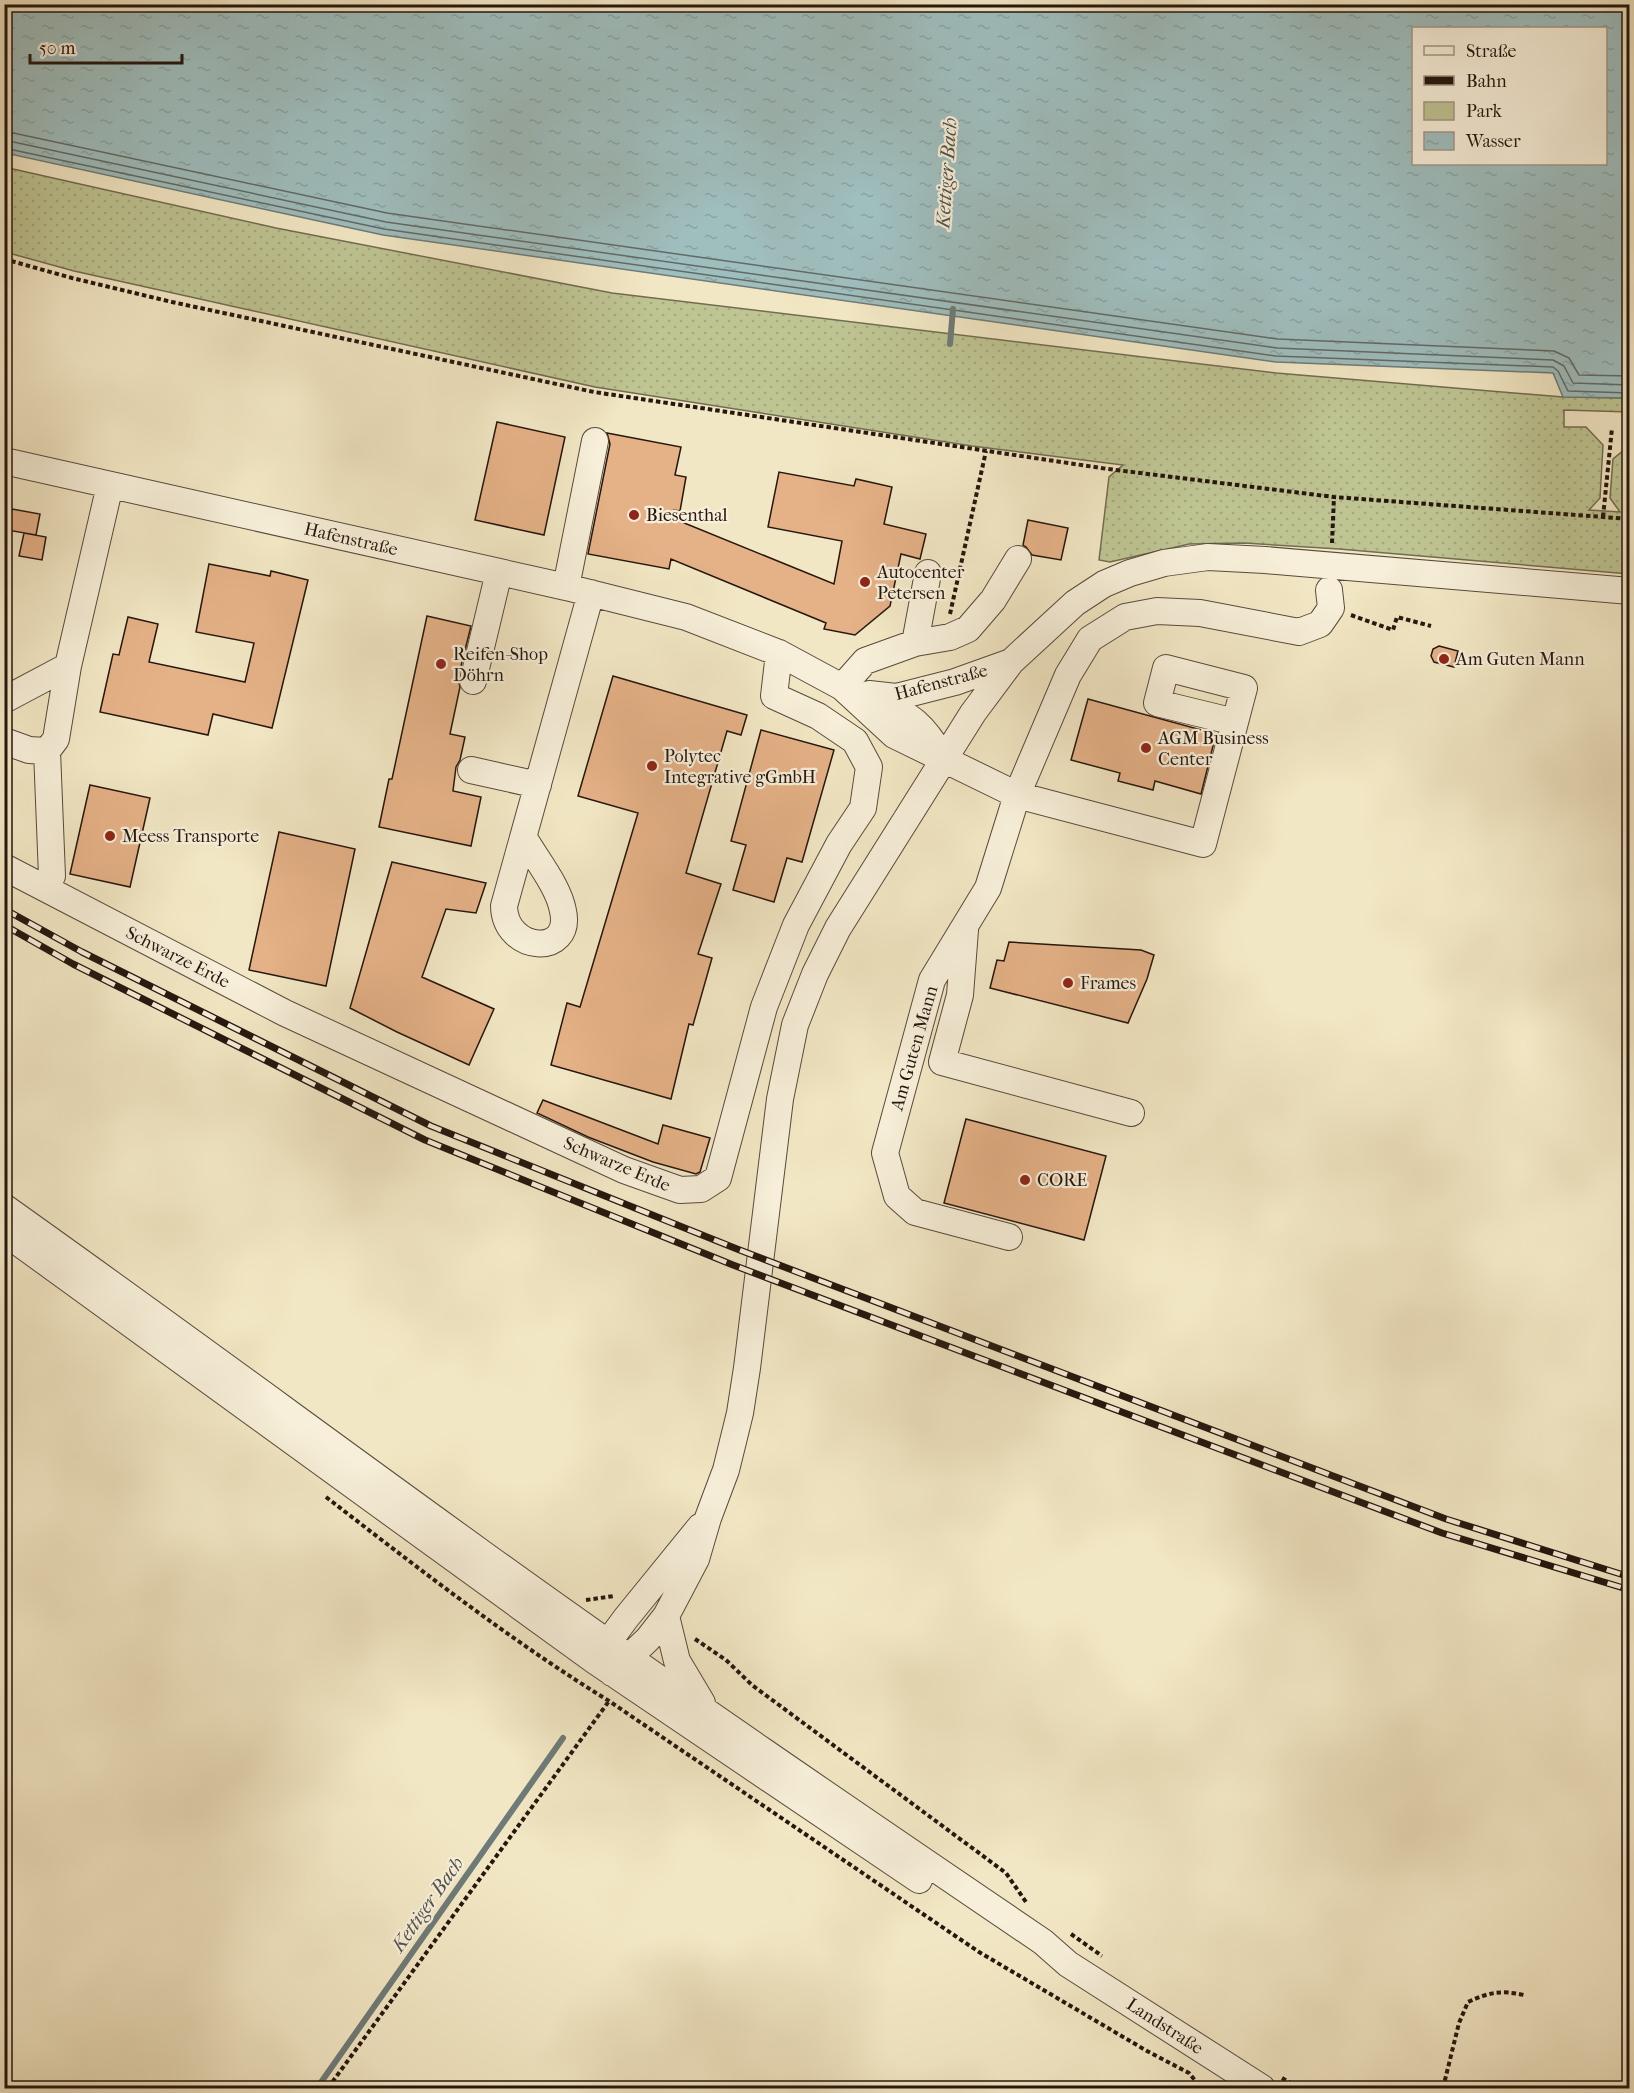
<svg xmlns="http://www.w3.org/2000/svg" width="1634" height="2093" font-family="'IM FELL French Canon',serif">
<defs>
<pattern id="green-dots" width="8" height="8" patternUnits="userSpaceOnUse" patternTransform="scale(1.5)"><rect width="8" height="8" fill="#bec492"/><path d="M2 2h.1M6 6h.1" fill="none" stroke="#a3a87d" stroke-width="1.8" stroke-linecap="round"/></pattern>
<pattern id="water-ripples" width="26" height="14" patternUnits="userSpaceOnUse" patternTransform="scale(1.5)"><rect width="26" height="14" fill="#9fbebe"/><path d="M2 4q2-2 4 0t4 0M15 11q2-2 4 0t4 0" fill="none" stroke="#89a3a2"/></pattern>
</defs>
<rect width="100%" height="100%" fill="#f2e7c4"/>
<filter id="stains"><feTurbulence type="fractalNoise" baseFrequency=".00333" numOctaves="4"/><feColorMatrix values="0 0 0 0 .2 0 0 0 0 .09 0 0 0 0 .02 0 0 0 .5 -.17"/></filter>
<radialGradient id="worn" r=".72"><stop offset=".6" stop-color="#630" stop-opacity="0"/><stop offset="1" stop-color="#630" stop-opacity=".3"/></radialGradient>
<path fill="url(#green-dots)" stroke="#726d50" stroke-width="1.5" d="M 4,167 L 276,228 L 612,293 L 1276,373 L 1563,397 L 1629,398 L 1629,412 L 1564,410 L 1564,427 L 1586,427 L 1603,445 L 1600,498 L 1589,510 L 1620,512 L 1610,498 L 1613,459 L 1629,446 L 1629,574 L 1339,549 L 1244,543 L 1189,544 L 1110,562 L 1099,560 L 1109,477 L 1123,465 L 972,446 L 595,387 L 74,271 L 5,252 Z"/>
<path fill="url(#water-ripples)" stroke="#6e7b78" stroke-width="1.5" fill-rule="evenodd" d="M 5,4 L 1629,5 L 1629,398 L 1563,397 L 1553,373 L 1276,362 L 383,235 L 5,153 ZM 1414,28 L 1606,28 L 1606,164 L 1414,164 Z"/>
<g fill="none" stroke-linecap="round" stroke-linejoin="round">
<path stroke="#626a66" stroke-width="1.5" d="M 4,131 L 387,213 L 1278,339 L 1554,351 L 1569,358 L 1579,375 L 1630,376
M 4,140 L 386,222 L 1277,348 L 1553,360 L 1564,366 L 1573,383 L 1630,385
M 4,148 L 384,229 L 1276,356 L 1553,367 L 1558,371 L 1568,391 L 1630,393"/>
<path stroke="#6e7b78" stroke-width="6" d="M 950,344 L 953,309
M 317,2088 L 563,1738"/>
</g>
<path fill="#e5b187" stroke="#25160e" stroke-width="1.5" d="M 497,422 L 565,437 L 544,535 L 475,520 Z
M 607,433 L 681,447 L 675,475 L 686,477 L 680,511 L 674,510 L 672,518 L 834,584 L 842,541 L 768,527 L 779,472 L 854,486 L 856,479 L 892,487 L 884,524 L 926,534 L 920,559 L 901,554 L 890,606 L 855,635 L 824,629 L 826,623 L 671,559 L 669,569 L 588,554 L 610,444 Z
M 12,509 L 40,514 L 36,535 L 7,530 Z
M 1028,520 L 1068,528 L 1061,560 L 1032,555 L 1026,547 L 1023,545 Z
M 24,533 L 46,537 L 42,560 L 19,556 Z
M 209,564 L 270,576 L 271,571 L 308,580 L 272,728 L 213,714 L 208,735 L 100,712 L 113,654 L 119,655 L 128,617 L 158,624 L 149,662 L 245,682 L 254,643 L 196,632 Z
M 427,616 L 471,626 L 458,678 L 460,687 L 450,734 L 465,737 L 460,760 L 456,767 L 453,791 L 481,797 L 471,846 L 379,827 L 389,779 L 392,779 Z
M 1439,646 L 1458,651 L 1454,667 L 1434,662 L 1431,656 L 1433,649 Z
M 613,676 L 747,715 L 741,735 L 727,731 L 686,873 L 721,884 L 698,954 L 712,958 L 693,1025 L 689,1024 L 671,1099 L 551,1065 L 567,1003 L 580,1007 L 638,813 L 578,796 Z
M 1088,699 L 1216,734 L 1201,794 L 1155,781 L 1153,790 L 1118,781 L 1120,773 L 1071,760 Z
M 761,730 L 834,750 L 802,862 L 787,858 L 774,902 L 733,890 L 746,845 L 731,841 Z
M 90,785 L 150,798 L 130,887 L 70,874 Z
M 279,832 L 355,849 L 326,986 L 249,970 Z
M 392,862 L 486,883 L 476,913 L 446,909 L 422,977 L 494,1009 L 469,1065 L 397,1032 L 350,1008 Z
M 1009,942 L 1141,950 L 1154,955 L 1147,979 L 1128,1023 L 990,988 L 997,960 L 1004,961 Z
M 543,1100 L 658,1144 L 663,1125 L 710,1138 L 700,1172 L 696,1174 L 653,1162 L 588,1137 L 537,1113 Z
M 966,1119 L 1106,1156 L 1084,1240 L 944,1203 Z"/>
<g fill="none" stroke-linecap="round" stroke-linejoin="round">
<g stroke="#584a3c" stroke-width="28">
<path id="minor" d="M 4,461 L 566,587 L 686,617 L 779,653 L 842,687 L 894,735 L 1017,795 L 1203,844 L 1244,688 L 1166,668 L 1157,703 L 1235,722
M 566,587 L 595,441
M 915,643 L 928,573
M 473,681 L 499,572
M 842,687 L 865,661 L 915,643 L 950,637 L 968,629 L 993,600 L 1018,559
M 869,694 L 896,697 L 955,682 L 1011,662
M 874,697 C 911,717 921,721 943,758
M 4,700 L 68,666
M 4,741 L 29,750 L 47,751 L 56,739 L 68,666 L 110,485
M 47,751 L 52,876
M 471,770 L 538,785
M 524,838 C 536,859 559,887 563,911 C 573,957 505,953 504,906 L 591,593
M 4,867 L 285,1013 L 624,1170 L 680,1190 L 701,1189 L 718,1178 L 764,1007 L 796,925 L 839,844 L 863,808 L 869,767 L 855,741 L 818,716 L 774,696 L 779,653
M 965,930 L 960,995 L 942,1062 L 1131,1113
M 4,1207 C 166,1322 325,1440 486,1556 C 669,1688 856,1815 1043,1942 L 1068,1964 L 1262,2088
M 4,1232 L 595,1661 L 919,1880
M 1009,1237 L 915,1212 L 897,1196 L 885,1153 L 932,980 L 988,888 L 1017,795 L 1068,675 L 1090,639 L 1125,617 L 1157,611 L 1200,613 L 1299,632 L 1320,624 L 1331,608 L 1329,590
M 666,1616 L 677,1661 L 702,1703
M 598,1656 L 626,1618 L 700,1527
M 612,1673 L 648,1639 L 666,1616 L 696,1559 L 708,1518 L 726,1470 L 740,1413 L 747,1368 L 780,1099 L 795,1025 L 815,974 L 838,928 L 973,713 L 1011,662 L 1075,603 L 1104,584 L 1130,573 L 1164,563 L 1208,557 L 1265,560 L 1630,591"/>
</g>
<path stroke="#25160e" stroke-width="4" stroke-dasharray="4.5 3" stroke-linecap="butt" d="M 4,259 L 72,278 L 172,302 L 594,392 L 1108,469 L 1334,497 L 1630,519
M 1603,517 L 1612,428
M 1332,543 L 1334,497
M 950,614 L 986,451
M 1351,615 L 1393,630 L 1397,617 L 1431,626
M 326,1497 C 418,1568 510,1640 609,1701 L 979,1952 L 1147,2051 L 1189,2073 L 1197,2083 L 1198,2088
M 586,1600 L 614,1596
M 695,1639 L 726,1660 L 752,1685 L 1006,1873 L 1026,1902
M 1071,1934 L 1102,1956
M 1282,2078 L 1299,2088
M 328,2088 L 609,1701
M 1443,2088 L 1459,2023 L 1468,2002 C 1490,1992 1500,1990 1524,1995"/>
<use href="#minor" stroke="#f7efd9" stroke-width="26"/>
<g stroke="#25160e" stroke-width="7">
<path id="rail" d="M 4,909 L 82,952 L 431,1126 L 737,1249 L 1446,1519 L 1630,1577
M 4,925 L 73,964 L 425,1140 L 733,1265 L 1442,1533 L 1630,1590"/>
</g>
<use href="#rail" stroke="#f7efd9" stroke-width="4.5" stroke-dasharray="14" stroke-linecap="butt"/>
</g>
<g fill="#8f2418" stroke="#f7efd9" stroke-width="2">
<circle cx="634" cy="515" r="6"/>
<circle cx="865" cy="582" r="6"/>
<circle cx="1444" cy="659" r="6"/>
<circle cx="441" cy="664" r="6"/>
<circle cx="1146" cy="748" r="6"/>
<circle cx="652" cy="766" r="6"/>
<circle cx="110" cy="836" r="6"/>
<circle cx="1068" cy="983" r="6"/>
<circle cx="1025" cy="1180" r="6"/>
</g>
<g text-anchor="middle" stroke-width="4.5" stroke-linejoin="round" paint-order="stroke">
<g font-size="18" fill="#25160e" stroke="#f7efd9" text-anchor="start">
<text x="646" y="521">Biesenthal</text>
<text x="877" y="578">Autocenter<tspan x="877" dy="21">Petersen</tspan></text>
<text x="453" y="660">Reifen-Shop<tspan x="453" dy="21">Döhrn</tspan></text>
<text x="1456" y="665">Am Guten Mann</text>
<text x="1158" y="744">AGM Business<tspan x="1158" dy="21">Center</tspan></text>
<text x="664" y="762">Polytec<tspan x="664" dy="21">Integrative gGmbH</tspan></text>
<text x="122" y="842">Meess Transporte</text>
<text x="1080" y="989">Frames</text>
<text x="1037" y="1186">CORE</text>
</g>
<g font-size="18" fill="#25160e" stroke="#f7efd9">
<text transform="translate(351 539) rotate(13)" y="6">Hafenstraße</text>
<text transform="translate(941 682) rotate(-15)" y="6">Hafenstraße</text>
<text transform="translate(178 957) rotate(27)" y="6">Schwarze Erde</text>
<text transform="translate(914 1048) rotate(-74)" y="6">Am Guten Mann</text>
<text transform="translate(617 1164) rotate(23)" y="6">Schwarze Erde</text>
<text transform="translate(1165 2026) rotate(33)" y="6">Landstraße</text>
</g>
<g font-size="20" font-style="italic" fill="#50514c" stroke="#f7efd9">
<text transform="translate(946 173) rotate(-86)" y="7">Kettiger Bach</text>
<text transform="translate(427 1904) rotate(-55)" y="7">Kettiger Bach</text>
</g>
</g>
<rect width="1634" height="2093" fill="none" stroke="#f2e7c4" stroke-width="24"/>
<rect x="6" y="6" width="1622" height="2081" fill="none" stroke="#25160e" stroke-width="3"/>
<rect x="12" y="12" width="1610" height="2069" fill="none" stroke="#25160e" stroke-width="1.5"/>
<rect x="1412" y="27" width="195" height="138" fill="#f7efd9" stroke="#a39888" stroke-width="1.5"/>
<rect x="1424" y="46" width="30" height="9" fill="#f7efd9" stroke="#a39888" stroke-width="1.5"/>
<text x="1466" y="57" font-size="18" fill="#25160e">Straße</text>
<rect x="1424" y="76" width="30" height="9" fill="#25160e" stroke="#a39888" stroke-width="1.5"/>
<text x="1466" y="87" font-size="18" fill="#25160e">Bahn</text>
<rect x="1424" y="102" width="30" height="18" fill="#bec492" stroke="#a39888" stroke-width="1.5"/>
<text x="1466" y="117" font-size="18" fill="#25160e">Park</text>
<rect x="1424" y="132" width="30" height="18" fill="url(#water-ripples)" stroke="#a39888" stroke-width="1.5"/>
<text x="1466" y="147" font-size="18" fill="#25160e">Wasser</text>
<path d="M30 54v9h152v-9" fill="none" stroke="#25160e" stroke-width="3"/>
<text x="39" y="54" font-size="18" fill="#25160e" stroke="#f7efd9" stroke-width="4.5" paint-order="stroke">50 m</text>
<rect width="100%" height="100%" filter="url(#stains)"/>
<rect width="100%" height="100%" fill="url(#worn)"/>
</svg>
